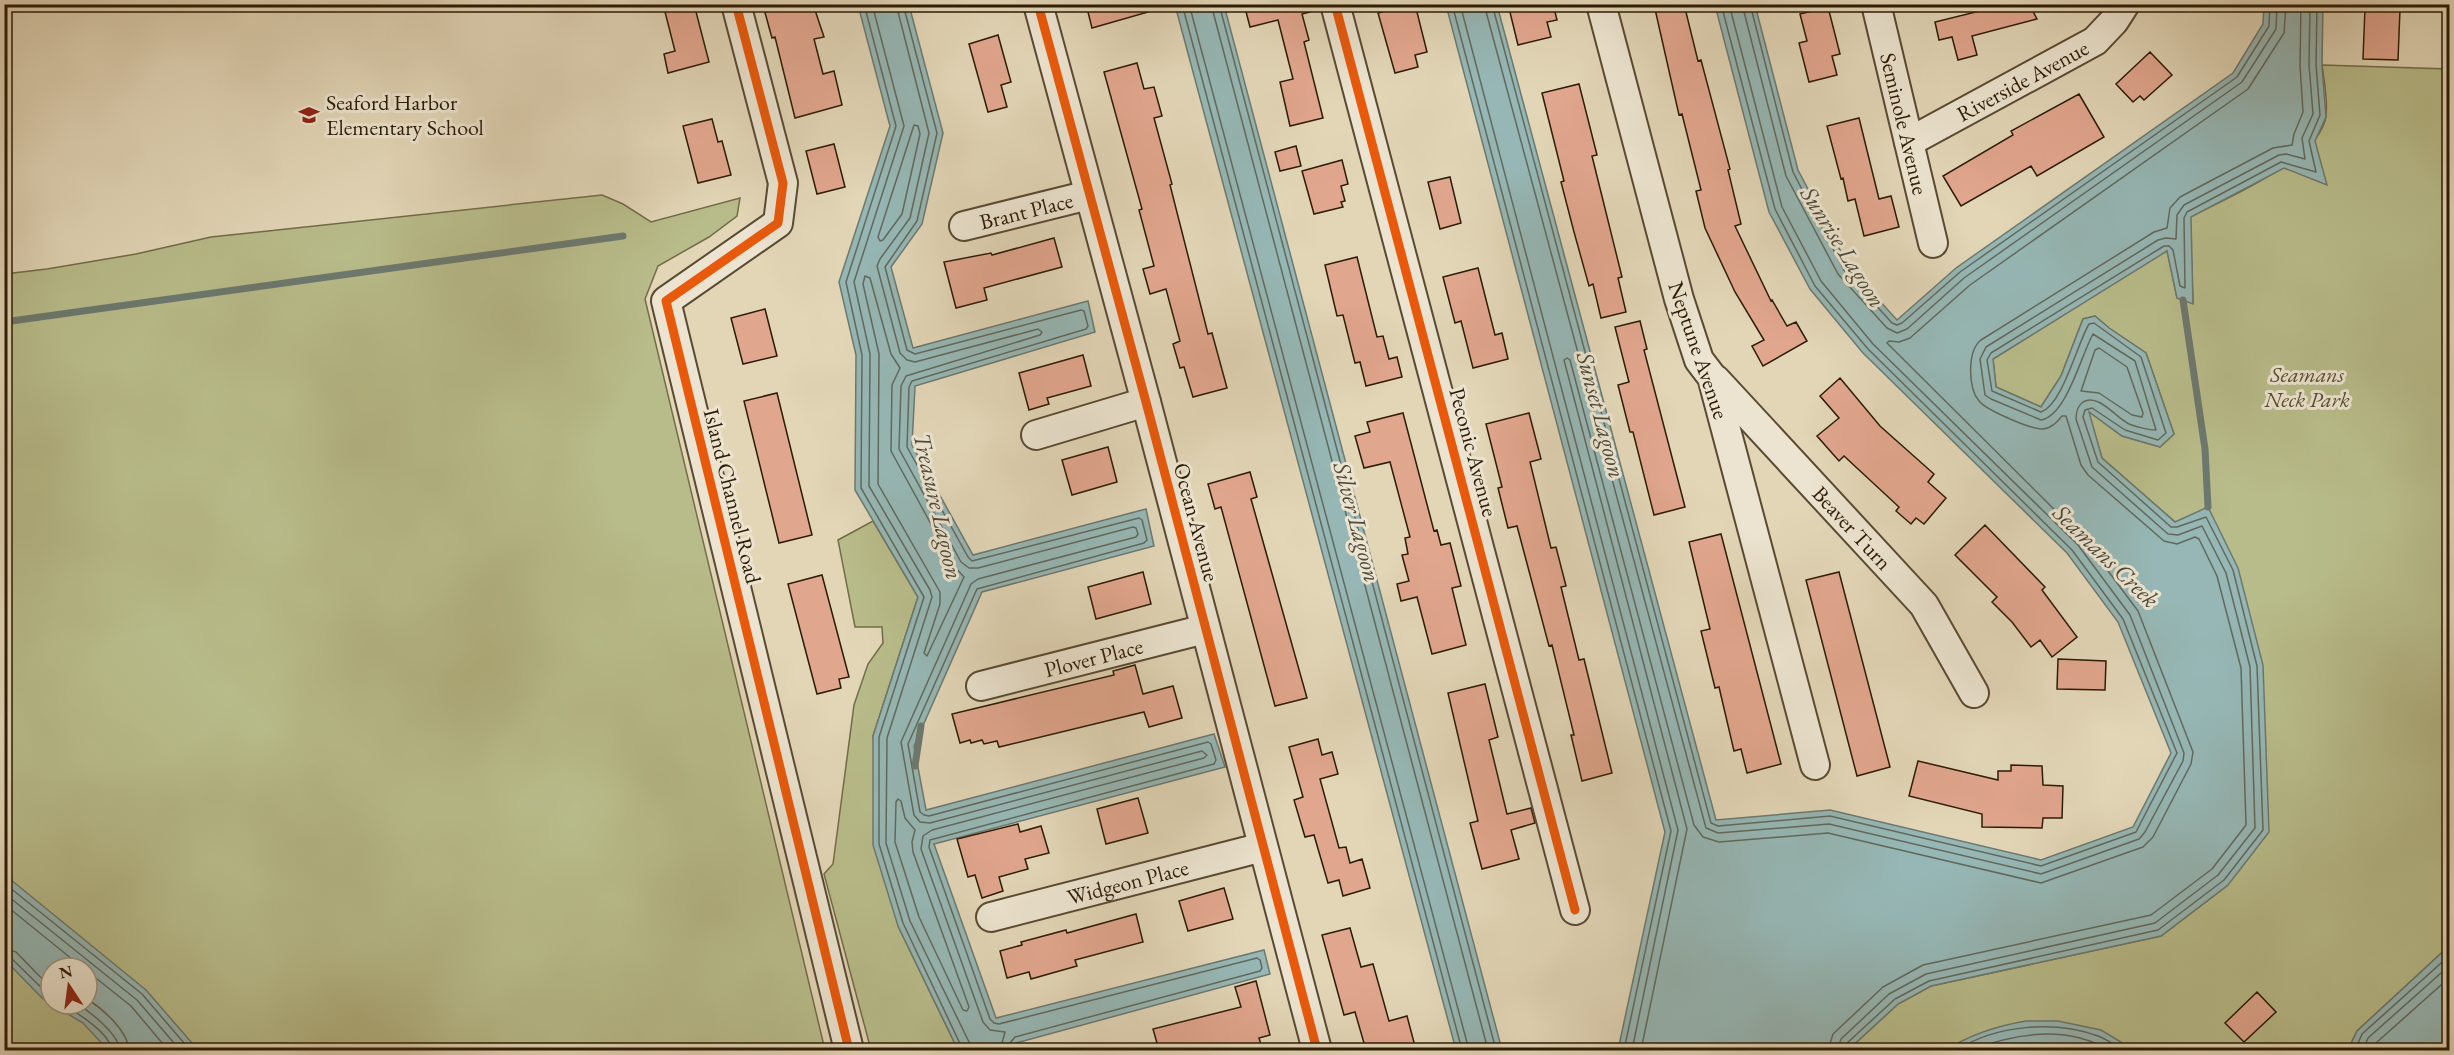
<svg xmlns="http://www.w3.org/2000/svg" width="2454" height="1055" font-family="'EB Garamond',serif">
<rect width="100%" height="100%" fill="#e2d6b7"/>
<filter id="stains"><feTurbulence type="fractalNoise" baseFrequency=".00333" numOctaves="4"/><feColorMatrix values="0 0 0 0 .2 0 0 0 0 .09 0 0 0 0 .02 0 0 0 .5 -.17"/></filter>
<radialGradient id="worn" r=".72"><stop offset=".6" stop-color="#630" stop-opacity="0"/><stop offset="1" stop-color="#630" stop-opacity=".3"/></radialGradient>
<path fill="#b8bc8a" stroke="#726c48" stroke-width="1.5" fill-rule="evenodd" d="M 2322,65 L 2449,69 L 2449,946 L 2357,1031 L 2348,1050 L 1848,1050 L 1898,1004 L 1931,986 L 2161,936 L 2228,885 L 2175,522 L 2102,458 L 2088,411 L 2122,436 L 2160,447 L 2174,434 L 2146,353 L 2109,328 L 2095,316 L 2083,319 L 2061,376 L 2041,407 L 1996,387 L 1993,359 L 2167,250 L 2177,298 L 2193,303 L 2190,217 C 2225,199 2323,158 2326,115 C 2328,99 2324,81 2322,65 Z
M 602,195 L 623,204 L 651,222 L 740,198 L 737,216 L 709,237 L 658,266 L 645,299 L 825,1050 L 5,1050 L 5,274 L 47,269 L 136,254 L 211,237 ZM 51,968 L 87,968 L 87,1004 L 51,1004 Z
M 873,521 L 918,597 L 873,736 L 898,926 L 958,1050 L 871,1050 L 824,874 L 833,864 L 854,705 L 868,664 L 883,643 L 882,627 L 855,627 L 838,540 Z"/>
<path fill="#96b7b5" stroke="#6c796f" stroke-width="1.5" d="M 858,5 L 909,5 L 943,133 L 922,224 L 891,267 L 913,348 L 1088,301 L 1095,332 L 915,386 L 912,445 L 973,555 L 1146,509 L 1154,546 L 982,592 L 914,746 L 926,810 L 1214,734 L 1225,767 L 934,844 L 996,1018 L 1264,950 L 1270,974 L 1016,1043 L 1019,1050 L 958,1050 L 898,926 L 873,845 L 873,736 L 918,597 L 855,490 L 856,355 L 839,282 L 890,126 Z
M 1175,5 L 1224,5 L 1502,1050 L 1456,1050 Z
M 1446,5 L 1497,5 L 1716,820 L 1830,810 L 2041,860 L 2133,827 L 2171,753 L 2118,622 L 2067,553 L 1863,353 L 1810,289 L 1769,212 L 1715,5 L 1755,5 L 1798,170 L 1849,267 L 1897,320 L 1956,268 L 2233,73 L 2263,24 L 2264,5 L 2323,5 L 2322,65 L 2326,117 L 2315,141 L 2327,185 L 2284,168 L 2191,217 L 2193,304 L 2177,298 L 2167,251 L 1993,359 L 1996,387 L 2041,407 L 2061,376 L 2083,319 L 2095,316 L 2109,328 L 2146,353 L 2174,434 L 2160,447 L 2122,436 L 2089,412 L 2102,458 L 2175,522 L 2208,507 L 2238,568 L 2263,665 L 2269,832 L 2228,885 L 2161,936 L 1931,986 L 1898,1004 L 1848,1050 L 1618,1050 L 1665,832 Z
M 5,875 L 146,990 L 198,1050 L 108,1050 L 83,1023 L 51,1004 L 87,1004 L 87,968 L 51,968 L 51,1004 L 43,999 L 5,960 Z
M 2449,946 L 2449,1050 L 2348,1050 L 2357,1031 Z
M 2026,1021 L 2058,1021 L 2101,1030 L 2134,1050 L 1946,1050 C 1971,1034 1996,1026 2026,1021 Z"/>
<g fill="none" stroke-linecap="round" stroke-linejoin="round">
<path stroke="#61695d" stroke-width="1.5" d="M 864,4 L 896,126 L 846,282 L 862,355 L 861,488 L 924,597 L 879,737 L 879,844 L 903,923 L 963,1050
M 872,4 L 904,126 L 854,282 L 870,354 L 869,486 L 930,590 L 932,597 L 887,738 L 886,843 L 910,921 L 969,1042 L 970,1050
M 896,4 L 929,133 L 910,218 L 880,259 L 877,266 L 900,353 L 907,360 L 915,362 L 1038,329 L 1042,332 L 1040,335 L 906,376 L 901,386 L 899,449 L 961,562 L 969,568 L 978,568 L 1133,527 L 1136,528 L 1138,534 L 1136,537 L 978,579 L 971,584 L 901,742 L 914,815 L 920,822 L 930,823 L 1202,751 L 1207,755 L 1204,758 L 932,830 L 923,836 L 921,849 L 983,1022 L 990,1030 L 1005,1032 L 1002,1043 L 1004,1050
M 903,4 L 937,133 L 917,221 L 885,267 L 907,350 L 915,354 L 1081,310 L 1084,311 L 1088,326 L 1086,329 L 912,381 L 909,387 L 907,447 L 968,557 L 972,561 L 1139,518 L 1142,520 L 1147,540 L 1144,543 L 977,589 L 908,744 L 920,812 L 924,815 L 929,816 L 1208,742 L 1211,744 L 1216,760 L 1214,764 L 930,840 L 929,847 L 990,1019 L 994,1023 L 999,1024 L 1257,958 L 1260,960 L 1262,968 L 1260,971 L 1015,1037 L 1010,1043 L 1012,1050
M 1182,4 L 1462,1050
M 1189,4 L 1469,1050
M 1211,4 L 1488,1050
M 1219,4 L 1496,1050
M 1452,4 L 1671,831 L 1624,1050
M 1460,4 L 1678,830 L 1632,1050
M 1484,4 L 1706,828 L 1718,833 L 1829,824 L 2041,874 L 2139,839 L 2145,832 L 2183,761 L 2184,753 L 2130,615 L 2078,545 L 1873,344 L 1821,281 L 1782,207 L 1729,4
M 1492,4 L 1711,823 L 1718,826 L 1830,816 L 2041,866 L 2136,832 L 2177,753 L 2123,619 L 2072,550 L 1868,349 L 1815,286 L 1775,209 L 1721,4
M 1742,4 L 1786,176 L 1838,274 L 1887,328 L 1897,333 L 1907,329 L 1964,278 L 2242,82 L 2276,29 L 2277,4
M 1750,4 L 1793,172 L 1844,270 L 1892,323 L 1897,325 L 1902,323 L 1960,272 L 2237,77 L 2269,26 L 2270,4
M 914,125 L 918,126 L 920,134 L 902,214 L 883,240 L 880,241 L 878,237 Z
M 865,276 L 870,278 L 891,354 L 900,368 L 892,385 L 891,451 L 954,566 L 964,577 L 927,656 L 924,653 L 940,604 L 940,592 L 878,484 L 879,354 L 863,284 Z
M 2099,348 L 2127,367 L 2143,413 L 2142,417 L 2132,415 L 2099,393 L 2081,391 L 2095,350 Z
M 898,799 L 901,801 L 905,818 L 915,830 L 912,842 L 913,852 L 969,1007 L 967,1011 L 963,1010 L 919,917 L 895,842 L 896,802 Z
M 4,883 L 142,994 L 190,1050
M 4,893 L 137,1000 L 180,1050
M 4,904 L 83,968
M 4,948 L 16,952 L 51,988
M 4,956 L 11,958 L 51,997
M 87,971 L 131,1006 L 168,1050
M 87,999 C 103,1009 128,1031 129,1050
M 63,1004 C 77,1013 110,1033 112,1050
M 77,1004 C 91,1012 118,1034 120,1050
M 1641,1050 L 1687,829 L 1564,360 L 1567,358 L 1570,360 L 1694,825 L 1703,837 L 1719,842 L 1828,833 L 2041,883 L 2143,847 L 2153,837 L 2191,764 L 2193,752 L 2138,611 L 2085,540 L 1887,343 L 1889,341 L 1899,342 L 1910,338 L 1970,285 L 2248,89 L 2284,33 L 2286,4
M 1828,1050 L 1833,1034 L 1883,987 L 1923,965 L 2151,915 L 2212,869 L 2246,825 L 2241,668 L 2217,576 L 2199,539 L 2195,537 L 2177,544 L 2164,541 L 2088,475 L 2081,465 L 2066,416 L 2062,416 C 2057,422 2052,428 2043,429 C 2032,430 1986,410 1979,401 C 1968,388 1967,351 1981,340 L 2154,232 L 2167,228 L 2170,208 L 2180,197 L 2273,148 L 2292,145 L 2294,134 L 2303,112 L 2300,65 L 2301,4
M 1837,1050 L 1841,1039 L 1889,994 L 1926,974 L 2155,923 L 2218,875 L 2255,828 L 2250,667 L 2226,573 L 2202,526 L 2178,535 L 2168,534 L 2092,467 L 2076,419 C 2076,412 2077,406 2083,402 C 2099,393 2116,418 2129,424 C 2136,427 2149,430 2156,430 L 2135,361 L 2093,334 C 2081,355 2067,415 2041,420 L 1991,399 L 1985,395 L 1980,359 L 1986,347 L 2158,240 L 2166,238 L 2176,239 L 2177,215 L 2184,205 L 2279,155 L 2286,154 L 2305,159 L 2302,138 L 2313,114 L 2309,65 L 2310,4
M 1844,1050 L 1846,1044 L 1895,999 L 1929,981 L 2158,930 L 2224,880 L 2263,830 L 2257,666 L 2233,570 L 2206,517 L 2177,527 L 2171,527 L 2098,462 L 2083,417 L 2085,410 L 2092,408 L 2125,430 L 2158,440 L 2166,433 L 2141,357 L 2094,323 L 2089,324 C 2077,344 2063,404 2041,412 L 1992,391 L 1987,360 L 1991,353 L 2164,246 L 2169,246 L 2173,250 L 2180,286 L 2185,288 L 2184,218 L 2187,212 L 2281,162 L 2316,172 L 2309,141 L 2320,115 L 2316,65 L 2317,4
M 1957,1050 C 1996,1025 2054,1020 2098,1036 C 2107,1039 2115,1046 2123,1050
M 1972,1050 C 2015,1033 2067,1025 2108,1050
M 1996,1050 C 2025,1039 2058,1044 2087,1050
M 2355,1050 L 2362,1034 L 2450,955
M 2363,1050 L 2368,1038 L 2450,965
M 2373,1050 L 2376,1043 L 2450,977"/>
<path stroke="#6c796f" stroke-width="7" d="M 2183,300 L 2205,449 L 2208,507
M 4,322 L 623,236
M 915,766 L 921,726"/>
</g>
<path fill="#e1a68e" stroke="#2c1b05" stroke-width="1.5" d="M 663,4 L 694,4 L 709,62 L 668,73 L 664,54 L 675,51 Z
M 783,4 L 813,4 L 824,37 L 814,39 L 823,74 L 834,71 L 842,105 L 795,118 L 775,37 L 772,38 L 764,9 Z
M 1086,4 L 1154,4 L 1155,10 L 1092,28 Z
M 1244,4 L 1313,4 L 1314,11 L 1302,14 L 1309,40 L 1304,42 L 1323,118 L 1290,126 L 1280,82 L 1293,79 L 1278,20 L 1250,27 Z
M 1380,4 L 1415,4 L 1427,52 L 1415,55 L 1418,67 L 1395,73 L 1378,13 L 1382,12 Z
M 1508,4 L 1553,4 L 1557,20 L 1547,22 L 1551,37 L 1518,45 Z
M 1672,4 L 1684,4 L 1698,61 L 1701,60 L 1730,169 L 1728,170 L 1741,224 L 1735,226 L 1771,301 L 1772,300 L 1787,326 L 1796,322 L 1807,341 L 1763,366 L 1752,346 L 1764,340 L 1735,292 L 1705,228 L 1696,191 L 1701,190 L 1682,114 L 1679,115 L 1655,9 Z
M 1995,4 L 2029,4 L 2037,19 L 1972,36 L 1977,55 L 1958,60 L 1952,37 L 1939,40 L 1935,22 L 1996,7 Z
M 1828,7 L 1840,54 L 1832,56 L 1837,75 L 1809,82 L 1799,43 L 1807,41 L 1800,14 Z
M 2365,8 L 2400,9 L 2398,60 L 2363,59 Z
M 998,35 L 1011,82 L 1001,85 L 1007,107 L 988,112 L 969,44 Z
M 2150,52 L 2172,75 L 2144,100 L 2140,96 L 2133,102 L 2116,84 Z
M 1137,63 L 1144,89 L 1154,87 L 1162,116 L 1154,118 L 1172,184 L 1170,185 L 1208,334 L 1212,333 L 1227,388 L 1193,397 L 1184,367 L 1180,368 L 1173,344 L 1180,341 L 1166,289 L 1150,294 L 1143,269 L 1154,266 L 1139,210 L 1142,209 L 1104,72 Z
M 1579,84 L 1597,155 L 1592,156 L 1622,277 L 1618,278 L 1626,312 L 1601,318 L 1593,284 L 1589,286 L 1574,232 L 1561,182 L 1564,181 L 1542,93 Z
M 2079,94 L 2104,137 L 2037,176 L 2031,166 L 1961,206 L 1943,176 L 2013,135 L 2011,131 Z
M 1859,118 L 1879,199 L 1891,196 L 1899,227 L 1864,236 L 1855,199 L 1848,201 L 1843,178 L 1841,179 L 1827,126 Z
M 712,119 L 718,142 L 722,141 L 731,175 L 698,183 L 683,126 Z
M 834,144 L 845,187 L 817,194 L 806,151 Z
M 1296,146 L 1301,166 L 1280,171 L 1275,152 Z
M 1342,160 L 1348,184 L 1341,186 L 1345,201 L 1341,202 L 1343,207 L 1314,214 L 1302,171 Z
M 1450,177 L 1461,223 L 1440,229 L 1428,182 Z
M 1054,238 L 1062,267 L 984,288 L 987,300 L 956,308 L 944,262 L 991,253 L 992,255 Z
M 1357,257 L 1377,337 L 1383,336 L 1389,359 L 1397,357 L 1402,377 L 1366,386 L 1360,362 L 1355,363 L 1343,315 L 1337,316 L 1325,265 Z
M 1478,268 L 1495,335 L 1502,333 L 1508,359 L 1473,368 L 1461,321 L 1455,323 L 1443,277 Z
M 765,309 L 777,356 L 743,364 L 731,318 Z
M 1640,321 L 1647,349 L 1644,350 L 1685,507 L 1654,515 L 1633,432 L 1630,432 L 1618,385 L 1629,382 L 1615,327 Z
M 1083,355 L 1091,386 L 1047,398 L 1049,404 L 1029,410 L 1019,373 Z
M 1840,378 L 1880,426 L 1934,474 L 1928,482 L 1946,498 L 1924,524 L 1916,518 L 1911,524 L 1896,511 L 1899,507 L 1844,456 L 1839,461 L 1817,436 L 1839,418 L 1820,396 Z
M 777,393 L 812,535 L 779,543 L 744,401 Z
M 1403,413 L 1434,531 L 1437,530 L 1441,545 L 1450,543 L 1461,586 L 1452,588 L 1466,645 L 1432,654 L 1417,597 L 1401,601 L 1397,584 L 1409,581 L 1402,555 L 1408,554 L 1405,538 L 1410,537 L 1390,462 L 1364,468 L 1355,436 L 1370,432 L 1367,422 Z
M 1529,413 L 1541,459 L 1530,462 L 1551,548 L 1556,547 L 1566,586 L 1561,587 L 1579,660 L 1584,659 L 1612,773 L 1582,781 L 1571,735 L 1574,735 L 1552,645 L 1549,646 L 1517,526 L 1508,528 L 1498,488 L 1502,487 L 1486,424 Z
M 1108,447 L 1117,482 L 1072,495 L 1062,460 Z
M 1250,472 L 1257,497 L 1251,499 L 1307,698 L 1275,706 L 1221,507 L 1215,509 L 1208,484 Z
M 1985,525 L 2045,587 L 2042,590 L 2077,637 L 2052,657 L 2040,640 L 2031,647 L 2012,622 L 1992,602 L 1997,597 L 1955,555 Z
M 1721,534 L 1781,764 L 1747,773 L 1741,749 L 1734,751 L 1719,687 L 1715,688 L 1701,631 L 1710,629 L 1689,542 Z
M 1143,572 L 1151,604 L 1096,619 L 1088,587 Z
M 1839,572 L 1890,767 L 1857,776 L 1806,580 Z
M 822,575 L 849,677 L 839,679 L 841,688 L 817,694 L 788,584 Z
M 2058,659 L 2106,661 L 2105,690 L 2057,689 Z
M 1135,665 L 1143,694 L 1173,686 L 1182,718 L 1149,727 L 1144,712 L 999,747 L 997,741 L 984,744 L 982,740 L 971,743 L 970,740 L 960,743 L 952,714 L 1114,675 L 1113,671 Z
M 1485,684 L 1498,737 L 1489,740 L 1507,814 L 1531,808 L 1535,823 L 1511,830 L 1519,859 L 1482,869 L 1470,823 L 1478,821 L 1448,693 Z
M 1318,739 L 1322,755 L 1332,752 L 1338,774 L 1320,779 L 1339,848 L 1346,847 L 1350,863 L 1362,859 L 1370,888 L 1343,896 L 1339,880 L 1328,883 L 1314,835 L 1305,837 L 1294,800 L 1303,797 L 1289,747 Z
M 1918,761 L 1998,780 L 1998,771 L 2011,771 L 2011,765 L 2042,766 L 2043,785 L 2063,786 L 2062,818 L 2043,818 L 2042,828 L 1982,827 L 1982,814 L 1909,796 Z
M 1138,798 L 1148,833 L 1106,844 L 1097,809 Z
M 1018,824 L 1020,832 L 1041,826 L 1049,853 L 1025,859 L 1028,869 L 999,877 L 1003,891 L 982,898 L 975,875 L 968,877 L 957,839 Z
M 1224,888 L 1233,919 L 1188,931 L 1179,901 Z
M 1136,914 L 1143,942 L 1075,960 L 1077,966 L 1031,979 L 1029,972 L 1007,978 L 1000,951 L 1022,945 L 1021,942 L 1066,930 L 1067,933 Z
M 1350,928 L 1361,967 L 1373,964 L 1389,1021 L 1407,1016 L 1416,1050 L 1366,1050 L 1355,1012 L 1344,1015 L 1322,935 Z
M 1256,981 L 1270,1035 L 1259,1038 L 1262,1048 L 1252,1050 L 1187,1050 L 1185,1044 L 1159,1050 L 1153,1029 L 1241,1007 L 1235,987 Z
M 2257,992 L 2276,1012 L 2244,1042 L 2225,1023 Z"/>
<g fill="none" stroke-linecap="round" stroke-linejoin="round">
<g stroke="#5a4a32" stroke-width="32">
<g id="minor">
<path d="M 736,4 L 783,183 L 778,223 L 666,301 L 849,1050"/>
<path d="M 1038,4 L 1146,402 L 1317,1050"/>
<path d="M 1335,4 L 1575,910"/>
<path d="M 1601,4 L 1679,299 L 1699,360 L 1712,377 L 1815,765"/>
<path id="s1" d="M 1876,4 L 1933,243"/>
<path id="s2" d="M 1909,142 L 2095,41 L 2114,21 L 2125,4"/>
<path id="s3" d="M 964,226 L 1089,195"/>
<path id="s4" d="M 1716,380 L 1924,605 L 1974,693"/>
<path d="M 1036,435 L 1146,402"/>
<path id="s5" d="M 981,686 L 1205,629"/>
<path id="s6" d="M 991,917 L 1263,847"/>
</g>
</g>
<use href="#minor" stroke="#ece4d0" stroke-width="28"/>
<g stroke="#ece4d0" stroke-width="13">
<path id="cycleway" d="M 736,4 L 783,183 L 778,223 L 666,301 L 849,1050
M 1038,4 L 1146,402 L 1317,1050
M 1335,4 L 1575,910"/>
</g>
<use href="#cycleway" stroke="#e8590c" stroke-width="9"/>
</g>
<defs>
<g id="school-bare" transform="scale(1.62)"><path d="M0-5L7-2L0 1L-7-2ZM-4 1L0 2.5L4 1V4Q0 6-4 4Z" fill="#8f2418" stroke="#ece4d0" stroke-width="2.5" paint-order="stroke"/></g>
</defs>
<g fill-rule="evenodd">
<use href="#school-bare" x="309" y="115"/>
</g>
<g text-anchor="middle" stroke-width="6" stroke-linejoin="round" paint-order="stroke">
<g font-size="22" fill="#2c1b05" stroke="#ece4d0">
<text dy="8" stroke="none"><textPath href="#s2" startOffset="129">Riverside Avenue</textPath></text>
<text dy="8" stroke="none"><textPath href="#s1" startOffset="123">Seminole Avenue</textPath></text>
<text dy="8" stroke="none"><textPath href="#s3" startOffset="64">Brant Place</textPath></text>
<text transform="translate(1699 350) rotate(71)" y="8">Neptune Avenue</text>
<text transform="translate(1474 452) rotate(75)" y="8">Peconic Avenue</text>
<text transform="translate(733 496) rotate(76)" y="8">Island Channel Road</text>
<text transform="translate(1197 522) rotate(75)" y="8">Ocean Avenue</text>
<text dy="8" stroke="none"><textPath href="#s4" startOffset="201">Beaver Turn</textPath></text>
<text dy="8" stroke="none"><textPath href="#s5" startOffset="116">Plover Place</textPath></text>
<text dy="8" stroke="none"><textPath href="#s6" startOffset="141">Widgeon Place</textPath></text>
</g>
<g font-size="22" fill="#2c1b05" stroke="#ece4d0" text-anchor="start">
<text x="326" y="110">Seaford Harbor<tspan x="326" dy="25">Elementary School</tspan></text>
</g>
<g font-size="22" font-style="italic" fill="#564b2d" stroke="#ece4d0">
<text x="2307" y="382">Seamans<tspan x="2307" dy="25">Neck Park</tspan></text>
</g>
<g font-size="24" font-style="italic" fill="#4c4a3a" stroke="#ece4d0">
<text transform="translate(1843 247) rotate(58)" y="8">Sunrise Lagoon</text>
<text transform="translate(1601 415) rotate(75)" y="8">Sunset Lagoon</text>
<text transform="translate(938 506) rotate(77)" y="8">Treasure Lagoon</text>
<text transform="translate(1357 522) rotate(75)" y="8">Silver Lagoon</text>
<text transform="translate(2106 556) rotate(44)" y="8">Seamans Creek</text>
</g>
</g>
<rect width="2454" height="1055" fill="none" stroke="#e2d6b7" stroke-width="24"/>
<rect x="6" y="6" width="2442" height="1043" fill="none" stroke="#2c1b05" stroke-width="3"/>
<rect x="12" y="12" width="2430" height="1031" fill="none" stroke="#2c1b05" stroke-width="1.5"/>
<g transform="translate(69 986) rotate(347)"><circle r="28" fill="#ece4d0" stroke="#9f947f" stroke-width="1.5"/>
<path d="M0-4.5L10 22L0 15L-10 22Z" fill="#8f2418"/>
<text y="-9" font-size="16" font-weight="bold" text-anchor="middle" fill="#2c1b05">N</text>
</g>
<rect width="100%" height="100%" filter="url(#stains)"/>
<rect width="100%" height="100%" fill="url(#worn)"/>
</svg>
